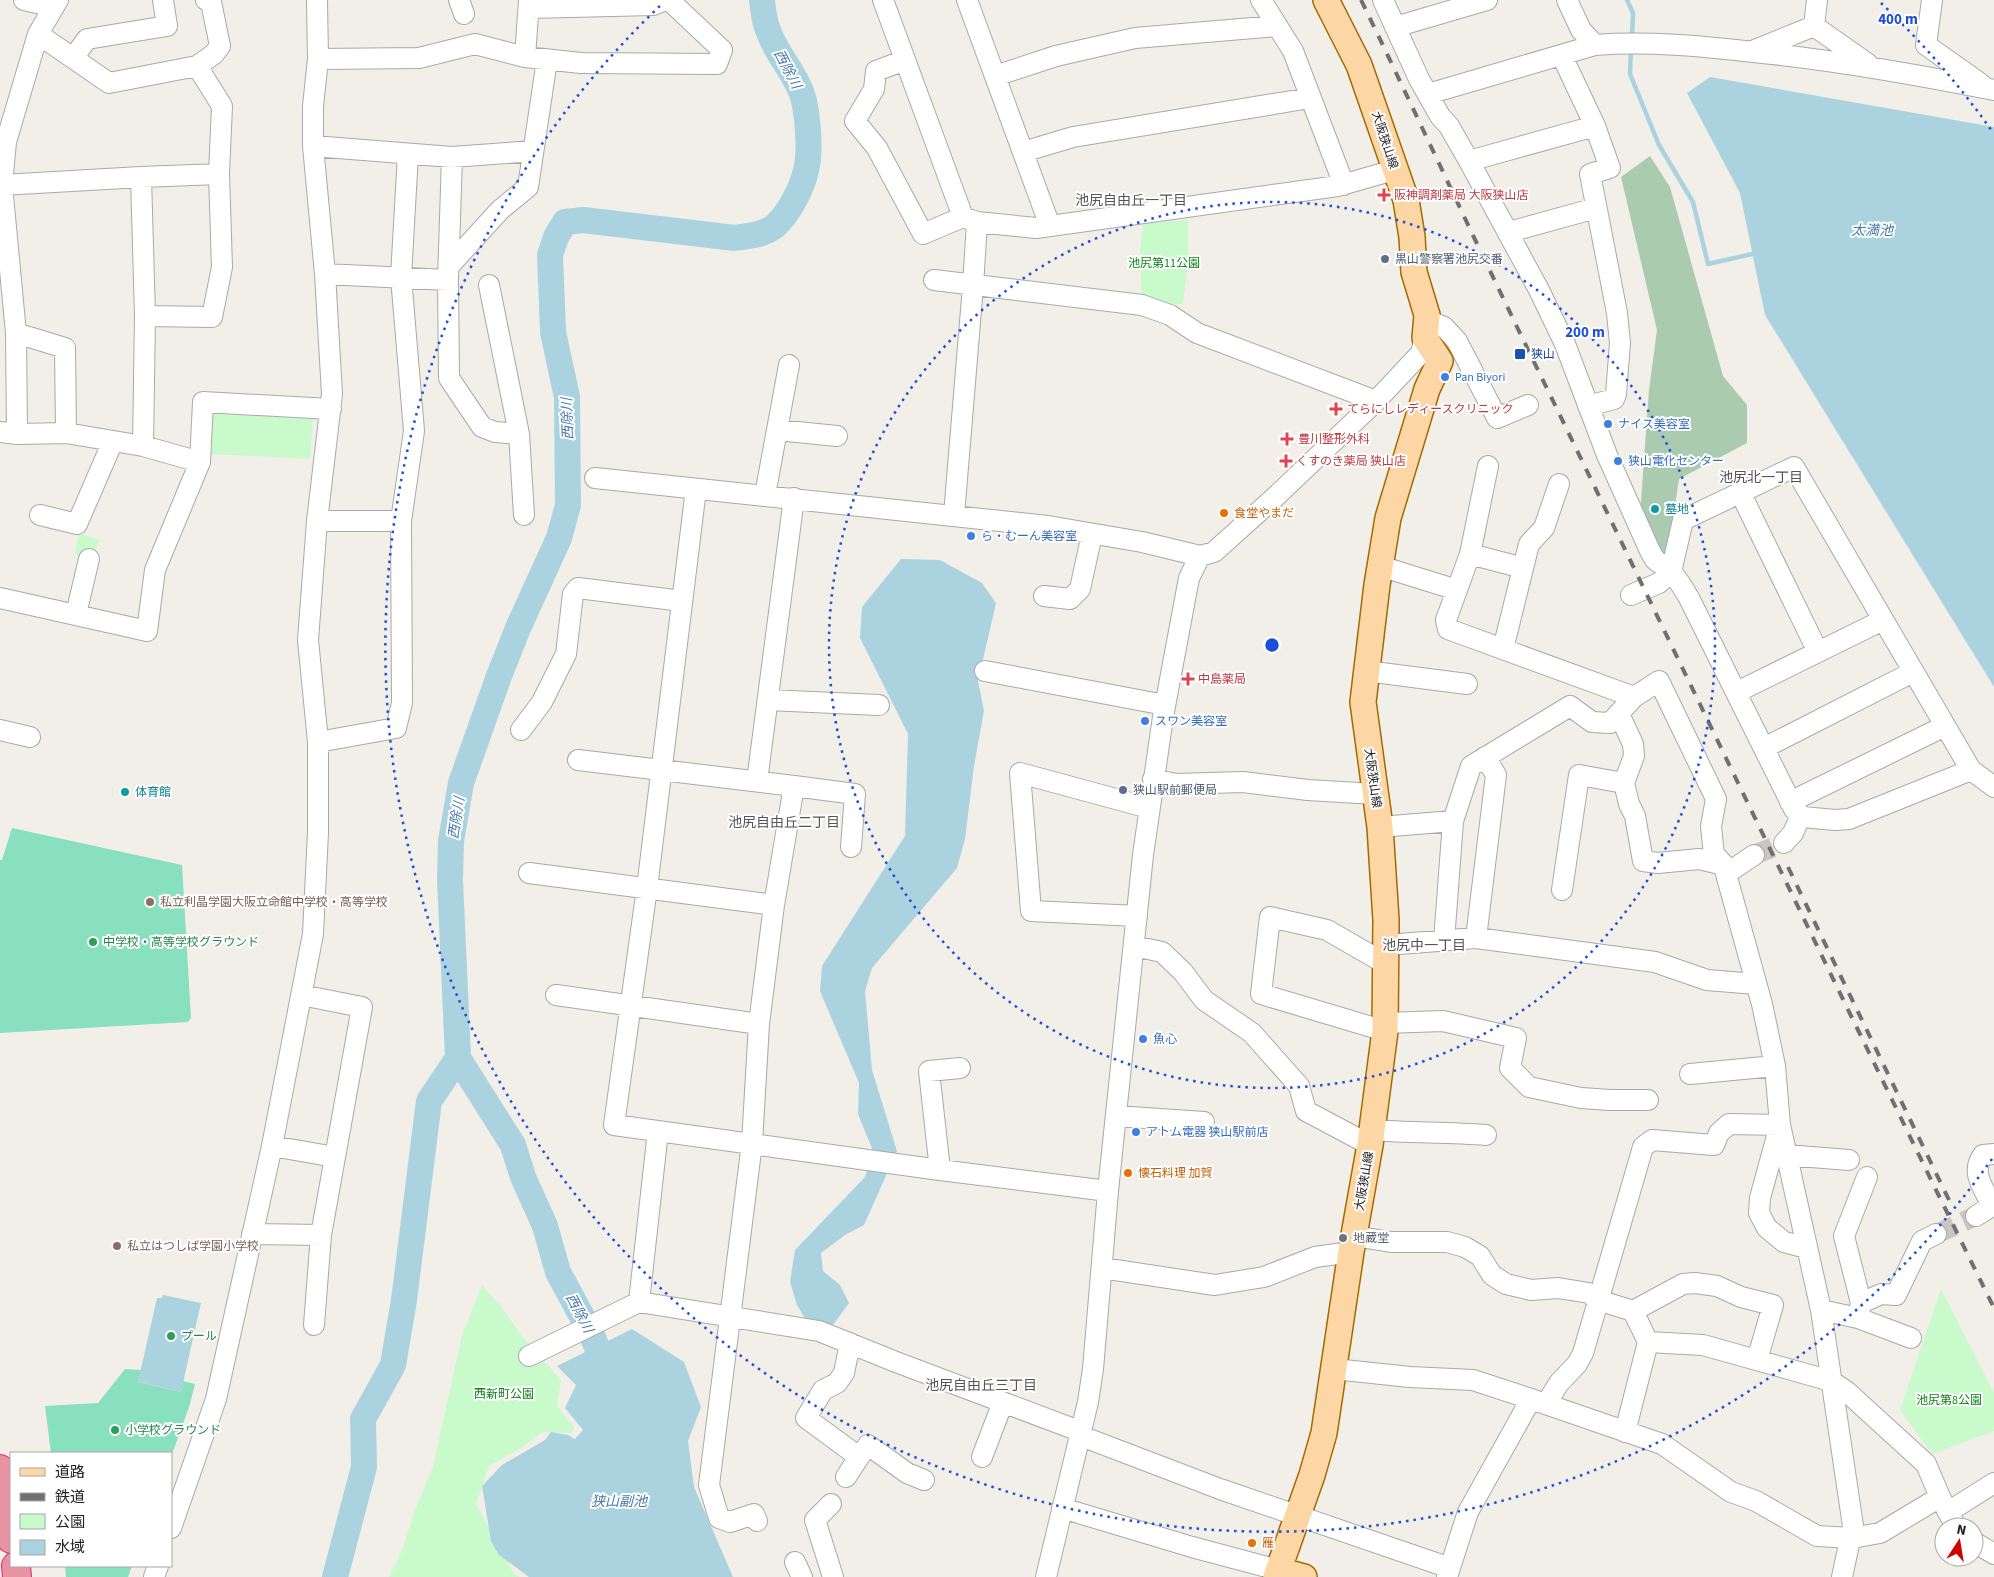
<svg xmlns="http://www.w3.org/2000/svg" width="1994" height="1577" font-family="'Source Sans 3','Noto Sans JP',sans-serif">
<rect width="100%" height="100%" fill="#f2efe9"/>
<path fill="#aacbaf" d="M 1650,156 L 1670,187 L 1723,376 L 1747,405 L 1747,443 L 1679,479 L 1666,567 L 1639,529 L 1649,390 L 1657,330 L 1621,177 Z"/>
<path fill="#c8facc" d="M 1188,220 L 1188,262 L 1183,304 L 1142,305 L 1140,253 L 1143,223 Z
M 213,414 L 313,418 L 310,459 L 210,454 Z
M 79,533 L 99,540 L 92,559 L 75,554 Z
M 482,1285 L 503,1309 L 521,1335 L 561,1380 L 557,1406 L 575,1428 L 571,1433 L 542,1432 L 523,1447 L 489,1466 L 476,1504 L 514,1574 L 520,1577 L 389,1577 L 402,1551 L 414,1513 L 433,1467 L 462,1335 Z
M 1941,1289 L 1994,1393 L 1994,1431 L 1932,1454 L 1900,1410 Z"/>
<path fill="#88e0be" d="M 12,828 L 182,865 L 191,1018 L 188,1022 L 0,1033 L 0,860 L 2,860 Z
M 125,1369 L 141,1370 L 138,1382 L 181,1392 L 183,1381 L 195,1384 L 189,1407 L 171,1457 L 171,1453 L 51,1453 L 45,1406 L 98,1403 Z
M 65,1566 L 132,1566 L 128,1577 L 66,1577 Z"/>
<path fill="#aad3df" d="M 1710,77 L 1994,127 L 1994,687 L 1765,315 L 1740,193 L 1687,93 Z
M 901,559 L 940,560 L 982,583 L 996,603 L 978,681 L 984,711 L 974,766 L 965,839 L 957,868 L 872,968 L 865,991 L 872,1070 L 897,1151 L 864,1225 L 845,1235 L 821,1253 L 823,1271 L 840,1285 L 849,1303 L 830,1329 L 808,1324 L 797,1305 L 790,1282 L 795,1250 L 865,1177 L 873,1151 L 858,1114 L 859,1083 L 820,991 L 822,966 L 905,836 L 908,734 L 860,638 L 862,607 Z
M 163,1295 L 201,1303 L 181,1392 L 138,1382 L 157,1298 L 162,1298 Z
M 632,1329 L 684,1362 L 701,1407 L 688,1441 L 694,1487 L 733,1577 L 529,1577 L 499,1555 L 491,1541 L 482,1486 L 502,1465 L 545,1440 L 551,1432 L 568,1435 L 575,1439 L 583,1430 L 565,1408 L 576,1385 L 557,1366 Z"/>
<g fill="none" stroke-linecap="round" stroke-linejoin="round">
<path stroke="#aad3df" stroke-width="4.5" d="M 1627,0 L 1633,13 L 1632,38
M 1631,48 L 1630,74 L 1659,145 L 1693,202 L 1708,264 L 1752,254"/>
<path stroke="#aad3df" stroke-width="26" d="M 610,1381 L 592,1335 L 558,1272 L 545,1226 L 523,1177 L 513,1145 L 458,1058 L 450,880 L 451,841 L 461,783 L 499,676 L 518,628 L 559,538 L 568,505 L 567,397 L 553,332 L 550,255 L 556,237 L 565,222 L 583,220 L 735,238 C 748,236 764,235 775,226 C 789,213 802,189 806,170 C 811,151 808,104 799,87 C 790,67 775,51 768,30 C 764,21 763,10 762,0
M 335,1577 L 364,1467 L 363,1419 L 393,1365 L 404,1300 L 429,1101 L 458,1058"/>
<path stroke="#c8c6c1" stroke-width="20" stroke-dasharray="20 10" stroke-linecap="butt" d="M 1754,855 L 1784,843
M 1936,1234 L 1976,1216"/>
<g stroke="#a9a9a9" stroke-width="22">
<path id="minor" d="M 24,0 L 54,7
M 459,0 L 464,14
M 529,0 L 525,57 L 581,63 L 717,64 L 722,50 L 669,0
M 883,0 L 963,217 L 977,222 L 1036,228 L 1338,186 L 1394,170
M 967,0 L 1050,226
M 1261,0 L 1293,51 L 1344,185
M 1383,0 L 1419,79 L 1440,116 L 1449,126 L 1469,161 L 1539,290 L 1565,344 L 1607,455 L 1650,551 C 1658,566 1656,559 1667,568 C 1676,575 1683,588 1689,598 L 1794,809 L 1803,817 L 1835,820 L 1849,819 L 1971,770
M 1567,0 L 1581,30 L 1595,45 C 1648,41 1701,46 1754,52 C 1835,60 1914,74 1994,90
M 1932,0 L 1926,45 L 1981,84
M 529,8 L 653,5 L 665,0
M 1814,26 L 1868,64
M 1395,27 L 1487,0
M 38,34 L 109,83 L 197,66 L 222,106 L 219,174 L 222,267 L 212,317 L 145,316
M 1755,50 L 1814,26 L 1817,0
M 1562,56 L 1595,126 L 1610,168 L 1590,174 L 1617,313 L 1620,343 L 1616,394 L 1614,399 L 1588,406
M 74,57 L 87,39 L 167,26 L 163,0
M 318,59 L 419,58 L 475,44 L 525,57
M 905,60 L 876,71 L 874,89 L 855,121 L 877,148 L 923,234 L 963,217
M 197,66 L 214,54 L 220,46 L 211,2 L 206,0
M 995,76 L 1056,56 L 1135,38 L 1276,26
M 1428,94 L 1595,45
M 313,146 L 452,157 L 533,151
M 1023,152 L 1073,137 L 1310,98
M 452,157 L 448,280 L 449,378 L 482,427 L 495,432 L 519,434
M 1469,161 L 1595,126
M 141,177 L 145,316 L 143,446
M 2,185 L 141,177 L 219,174
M 1509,232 L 1596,208
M 450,265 L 500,210 L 528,187 L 547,60
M 325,274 L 448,280
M 934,280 L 1142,305 L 1170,315 L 1197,333 L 1376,401
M 489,285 L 519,434 L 524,515
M 1427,320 L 1444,327 L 1457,341 L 1497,418 L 1528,405
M 16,333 L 65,348 L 66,433
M 777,430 L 837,436
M 0,432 L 17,434 L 66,433 L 143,446 L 200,462 L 203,402 L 331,409
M 17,434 L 16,333 L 2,185 L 6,142 L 38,34 L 58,0
M 1488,466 L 1470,554 L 1446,620 L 1448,629 L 1634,697
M 595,478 L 1048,526 L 1142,542 L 1200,556 L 1214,552 L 1273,499 L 1376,401 L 1421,353 L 1425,338
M 696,489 L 647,888 L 614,1125 L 940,1170 L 1108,1191
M 1740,492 L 1818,652
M 765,495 L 789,365
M 40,515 L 77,524 L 113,441
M 954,515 L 973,286 L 977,222
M 317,521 L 401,521 L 414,431 L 401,277 L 408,154
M 1470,554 L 1523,568
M 1380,566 L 1457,590
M 1631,595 L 1659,583 L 1671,572 L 1683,520 L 1794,467 L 1971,770 L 1994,787
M 1044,596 L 1070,599 L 1080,589 L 1092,534
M 0,598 L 147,631 L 155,570 L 200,462
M 76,614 L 89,559
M 1503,649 L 1529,544 L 1544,528 L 1559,484
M 985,671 L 1165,705
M 1366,671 L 1467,684
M 1737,692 L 1883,620
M 768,700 L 879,705
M 0,730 L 30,737
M 521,730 L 542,702 L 566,654 L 573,594 L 578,588 L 682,601
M 318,742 L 396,728 L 402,703 L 401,521
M 1764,748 L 1913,672
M 578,760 L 794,786 L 774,905 L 759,1024 L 752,1143 L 709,1485 L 719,1518 L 730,1522 L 754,1514 L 757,1521
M 1153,779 L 1176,784 L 1243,782 L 1308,790 L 1375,794
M 757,781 L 794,498
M 1624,783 L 1629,804 L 1635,816 L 1643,861 L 1658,863 L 1699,859 L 1724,865
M 794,786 L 855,794 L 851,847
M 1790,802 L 1945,726
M 1380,827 L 1453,821 L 1471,766 L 1570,706 L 1592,722 L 1610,723 L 1634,697 L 1659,681 L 1716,799 L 1711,826 L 1713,846 L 1714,854 L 1724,865 L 1726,874 L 1762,1004 L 1775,1066 L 1780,1125 L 1821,1310 L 1853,1526 L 1842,1577
M 1784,843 L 1793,833 L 1801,815
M 529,873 L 774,905
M 1726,874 L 1754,855
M 1562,890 L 1579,775 L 1624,783 L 1634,756 L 1633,744 L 1619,714
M 1137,916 L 1031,911 L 1020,773 L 1149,808
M 1476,938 L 1496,775 L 1485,757
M 1444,941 L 1453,821
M 1386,945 L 1476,938 L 1655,962 L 1707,980 L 1756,984
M 1134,946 L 1162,952 L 1183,972 L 1204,1000 L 1252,1033 L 1299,1086 L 1306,1111 L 1370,1145
M 556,995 L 759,1024
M 1385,1023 L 1443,1021 L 1516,1038 L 1510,1068 L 1529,1087 L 1581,1098 L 1610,1100 L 1648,1100
M 1385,1031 L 1261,994 L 1270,917 L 1327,930 L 1386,964
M 1690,1074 L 1775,1066
M 1116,1116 L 1204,1122
M 1372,1130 C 1410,1133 1448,1132 1486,1135
M 272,1146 L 335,1157
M 1786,1155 L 1849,1160
M 940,1170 L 929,1071 L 960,1068
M 1976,1216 L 1992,1206 C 1984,1188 1970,1173 1983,1155 L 1994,1154
M 252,1234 L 321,1235 L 362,1007 L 301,995
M 1354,1236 L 1391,1242 L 1447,1242 L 1465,1247 L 1480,1256 L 1492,1275 L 1506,1284 L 1531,1290 L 1558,1288 L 1589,1293 L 1598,1300 L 1633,1311 L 1648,1342 L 1703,1345 L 1831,1381 L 1846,1391 L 1926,1464 L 1940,1497 L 1956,1527
M 1102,1268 L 1215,1285 L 1264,1277 L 1315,1257 L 1351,1252
M 639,1302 L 658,1131
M 1861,1303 L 1881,1294 L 1896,1295 L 1922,1241 L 1936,1234
M 1821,1310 L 1858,1318 L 1911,1338
M 1633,1311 L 1683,1284 L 1695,1283 L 1717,1286 L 1741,1297 L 1773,1305 L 1757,1360
M 1858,1318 L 1861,1303 L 1844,1236 L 1867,1177
M 314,1325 L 321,1235
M 850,1343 L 844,1373 L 837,1383 L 823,1390 L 806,1418 L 859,1457 L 868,1445 L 907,1473 L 924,1480
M 529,1356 L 639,1302 L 819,1331 L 896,1362 L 1082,1432
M 1334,1369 L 1410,1377 L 1473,1380 L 1531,1399 L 1662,1444 L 1731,1492 L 1756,1501 L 1817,1536 L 1852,1538 L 1880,1533 L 1940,1497
M 1546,1404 L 1559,1383 L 1577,1364 L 1583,1353 L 1643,1147 L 1652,1140 L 1714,1145 L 1719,1133 L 1729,1124 L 1780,1125 L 1760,1198 L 1759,1213 L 1767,1228 L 1784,1242 L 1807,1248
M 1625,1432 L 1648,1342
M 1081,1436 L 1220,1489 L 1450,1568
M 982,1457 L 1003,1402
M 846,1477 L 859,1457
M 831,1504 L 815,1520 L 833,1577
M 1062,1508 L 1192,1547 L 1278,1570
M 1948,1512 L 1994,1483
M 171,1528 L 216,1399 L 272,1146 L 313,934 L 318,832 L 318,742 L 308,640 L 317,521 L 332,394 L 325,274 L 313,146 L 313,106 L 318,59 L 317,0
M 1974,1542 L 1994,1554
M 795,1562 L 802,1577
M 154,1577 L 158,1566
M 1046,1577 L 1088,1402 L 1093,1369 L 1108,1191 L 1143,855 L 1163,717 L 1189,578 L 1200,556
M 1447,1577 L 1468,1512 L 1531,1399"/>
</g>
<g stroke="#a06b00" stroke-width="28">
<path id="major" d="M 1278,1570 L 1304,1577
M 1276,1577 L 1312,1475 L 1324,1433 L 1351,1252 L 1370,1145 L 1385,1031 L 1386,920 L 1380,827 L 1363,702 L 1377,585 L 1388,518 L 1427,389 L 1440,361 L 1425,338 L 1427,315 L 1414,272 L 1412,237 L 1406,200 L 1359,65 L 1326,0"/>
</g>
<g stroke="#dc2a67" stroke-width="30">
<path id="highway" d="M 0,1469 L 11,1539
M 16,1566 L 17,1577"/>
</g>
<use href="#minor" stroke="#fff" stroke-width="20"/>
<use href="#major" stroke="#fcd6a4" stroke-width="25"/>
<use href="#highway" stroke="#e892a2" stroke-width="28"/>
<path stroke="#707070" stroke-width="4" stroke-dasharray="10 10" stroke-linecap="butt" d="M 1361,0 C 1414,109 1465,220 1518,329 C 1677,656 1834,983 1994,1308
M 1788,867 L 1949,1200"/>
</g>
<g fill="none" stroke="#1d4ed8" stroke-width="2.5" stroke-dasharray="2.5 5">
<circle cx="1272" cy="645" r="443"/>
<path d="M1992 1159A885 885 0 1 1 663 3M1881 3A885 885 0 0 1 1992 131"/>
</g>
<g fill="#e0444e" stroke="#fff" stroke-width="2">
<path d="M1381.5 187.5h5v5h5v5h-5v5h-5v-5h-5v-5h5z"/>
<path d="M1333.5 401.5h5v5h5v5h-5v5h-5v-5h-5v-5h5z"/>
<path d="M1284.5 431.5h5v5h5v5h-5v5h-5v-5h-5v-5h5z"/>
<path d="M1283.5 453.5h5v5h5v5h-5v5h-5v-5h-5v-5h5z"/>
<path d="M1185.5 671.5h5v5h5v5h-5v5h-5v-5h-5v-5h5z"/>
</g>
<g fill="#5c6f8a" stroke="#fff" stroke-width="2">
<circle cx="1385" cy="259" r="5"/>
<circle cx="1123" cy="790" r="5"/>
</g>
<rect fill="#1a4fb4" stroke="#fff" stroke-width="2" x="1514" y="348" width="12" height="12" rx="2.5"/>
<g fill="#3f7fe0" stroke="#fff" stroke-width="2">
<circle cx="1445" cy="377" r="5"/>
<circle cx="1608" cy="424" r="5"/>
<circle cx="1618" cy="461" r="5"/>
<circle cx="971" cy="536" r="5"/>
<circle cx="1145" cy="721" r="5"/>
<circle cx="1143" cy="1039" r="5"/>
<circle cx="1136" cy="1132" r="5"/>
</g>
<g fill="#0f9aa8" stroke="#fff" stroke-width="2">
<circle cx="1655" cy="509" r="5"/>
<circle cx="125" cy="792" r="5"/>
</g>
<g fill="#e8710a" stroke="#fff" stroke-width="2">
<circle cx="1224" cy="513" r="5"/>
<circle cx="1128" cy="1173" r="5"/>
<circle cx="1252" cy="1543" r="5"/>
</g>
<g fill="#8d6e63" stroke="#fff" stroke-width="2">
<circle cx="150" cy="902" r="5"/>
<circle cx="117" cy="1246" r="5"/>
</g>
<g fill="#2e9e5b" stroke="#fff" stroke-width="2">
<circle cx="93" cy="942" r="5"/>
<circle cx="171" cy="1336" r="5"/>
<circle cx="115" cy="1430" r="5"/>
</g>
<circle fill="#6b7280" stroke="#fff" stroke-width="2" cx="1343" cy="1238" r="5"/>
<g text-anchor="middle" stroke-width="4" stroke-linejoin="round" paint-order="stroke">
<g font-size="12" fill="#222" stroke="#fff">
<text transform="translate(1385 140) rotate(72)" y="4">大阪狭山線</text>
<text transform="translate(1373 778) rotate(82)" y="4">大阪狭山線</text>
<text transform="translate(1364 1181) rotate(-80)" y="4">大阪狭山線</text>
</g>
<g font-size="12" fill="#be3a42" stroke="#fff" text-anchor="start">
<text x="1394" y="199">阪神調剤薬局 大阪狭山店</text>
<text x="1347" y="413">てらにしレディースクリニック</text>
<text x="1298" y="443">豊川整形外科</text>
<text x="1296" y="465">くすのき薬局 狭山店</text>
<text x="1198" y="683">中島薬局</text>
</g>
<g font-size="12" fill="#4e5e75" stroke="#fff" text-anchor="start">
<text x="1395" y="263">黒山警察署池尻交番</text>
<text x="1133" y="794">狭山駅前郵便局</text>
</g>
<g font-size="12" fill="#0c8416" stroke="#fff">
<text x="1164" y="267">池尻第11公園</text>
<text x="504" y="1398">西新町公園</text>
<text x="1949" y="1404">池尻第8公園</text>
</g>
<g font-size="12" fill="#164399" stroke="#fff" text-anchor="start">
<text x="1531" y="358">狭山</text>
</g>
<g font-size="12" fill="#366cbe" stroke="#fff" text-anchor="start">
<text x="1455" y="381">Pan Biyori</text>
<text x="1618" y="428">ナイス美容室</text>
<text x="1628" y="465">狭山電化センター</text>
<text x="981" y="540">ら・むーん美容室</text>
<text x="1155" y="725">スワン美容室</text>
<text x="1153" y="1043">魚心</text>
<text x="1146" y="1136">アトム電器 狭山駅前店</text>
</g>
<g font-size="12" fill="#0d838f" stroke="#fff" text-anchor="start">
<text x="1665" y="513">墓地</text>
<text x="135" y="796">体育館</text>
</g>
<g font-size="12" fill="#c56008" stroke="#fff" text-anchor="start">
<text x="1234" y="517">食堂やまだ</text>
<text x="1138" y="1177">懐石料理 加賀</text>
<text x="1262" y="1547">雁</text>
</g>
<g font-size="12" fill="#785e54" stroke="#fff" text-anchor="start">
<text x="160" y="906">私立利晶学園大阪立命館中学校・高等学校</text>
<text x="127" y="1250">私立はつしば学園小学校</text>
</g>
<g font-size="12" fill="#27864d" stroke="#fff" text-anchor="start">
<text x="103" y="946">中学校・高等学校グラウンド</text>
<text x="181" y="1340">プール</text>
<text x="125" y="1434">小学校グラウンド</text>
</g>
<g font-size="12" fill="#5b616d" stroke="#fff" text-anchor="start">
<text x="1353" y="1242">地蔵堂</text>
</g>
<g font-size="14" font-style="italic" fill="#4a7aab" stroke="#fff">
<text transform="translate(788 69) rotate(62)" y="5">西除川</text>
<text x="1872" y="235">太満池</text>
<text transform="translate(567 419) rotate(-92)" y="5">西除川</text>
<text transform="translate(456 818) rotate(-81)" y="5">西除川</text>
<text transform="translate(580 1313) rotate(62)" y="5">西除川</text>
<text x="619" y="1506">狭山副池</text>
</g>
<g font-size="14" fill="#555" stroke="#fff">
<text x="1131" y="205">池尻自由丘一丁目</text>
<text x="1761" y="482">池尻北一丁目</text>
<text x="784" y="827">池尻自由丘二丁目</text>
<text x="1424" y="950">池尻中一丁目</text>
<text x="981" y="1390">池尻自由丘三丁目</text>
</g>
</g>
<circle cx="1272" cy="645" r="8" fill="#1d4ed8" stroke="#fff" stroke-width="2.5"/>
<g font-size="15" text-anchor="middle" font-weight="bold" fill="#1d4ed8" stroke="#fff" stroke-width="4" stroke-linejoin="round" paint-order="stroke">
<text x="1898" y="24">400 m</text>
<text x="1585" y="337">200 m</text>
</g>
<rect x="10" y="1452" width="162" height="115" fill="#ffffff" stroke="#a7a7a7"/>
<rect x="20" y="1468" width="25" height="8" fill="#fcd6a4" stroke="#a7a7a7"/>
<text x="55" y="1477" font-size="15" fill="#222222">道路</text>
<rect x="20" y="1493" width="25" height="8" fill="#707070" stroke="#a7a7a7"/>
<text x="55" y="1502" font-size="15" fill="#222222">鉄道</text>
<rect x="20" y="1514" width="25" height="15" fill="#c8facc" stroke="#a7a7a7"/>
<text x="55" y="1527" font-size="15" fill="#222222">公園</text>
<rect x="20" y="1540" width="25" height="15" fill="#aad3df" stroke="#a7a7a7"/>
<text x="55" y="1552" font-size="15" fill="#222222">水域</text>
<g transform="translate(1959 1542) rotate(12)"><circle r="24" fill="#ffffff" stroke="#a7a7a7"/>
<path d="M0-4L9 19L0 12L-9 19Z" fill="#d40000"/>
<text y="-8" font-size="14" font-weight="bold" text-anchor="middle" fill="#222222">N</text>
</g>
</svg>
